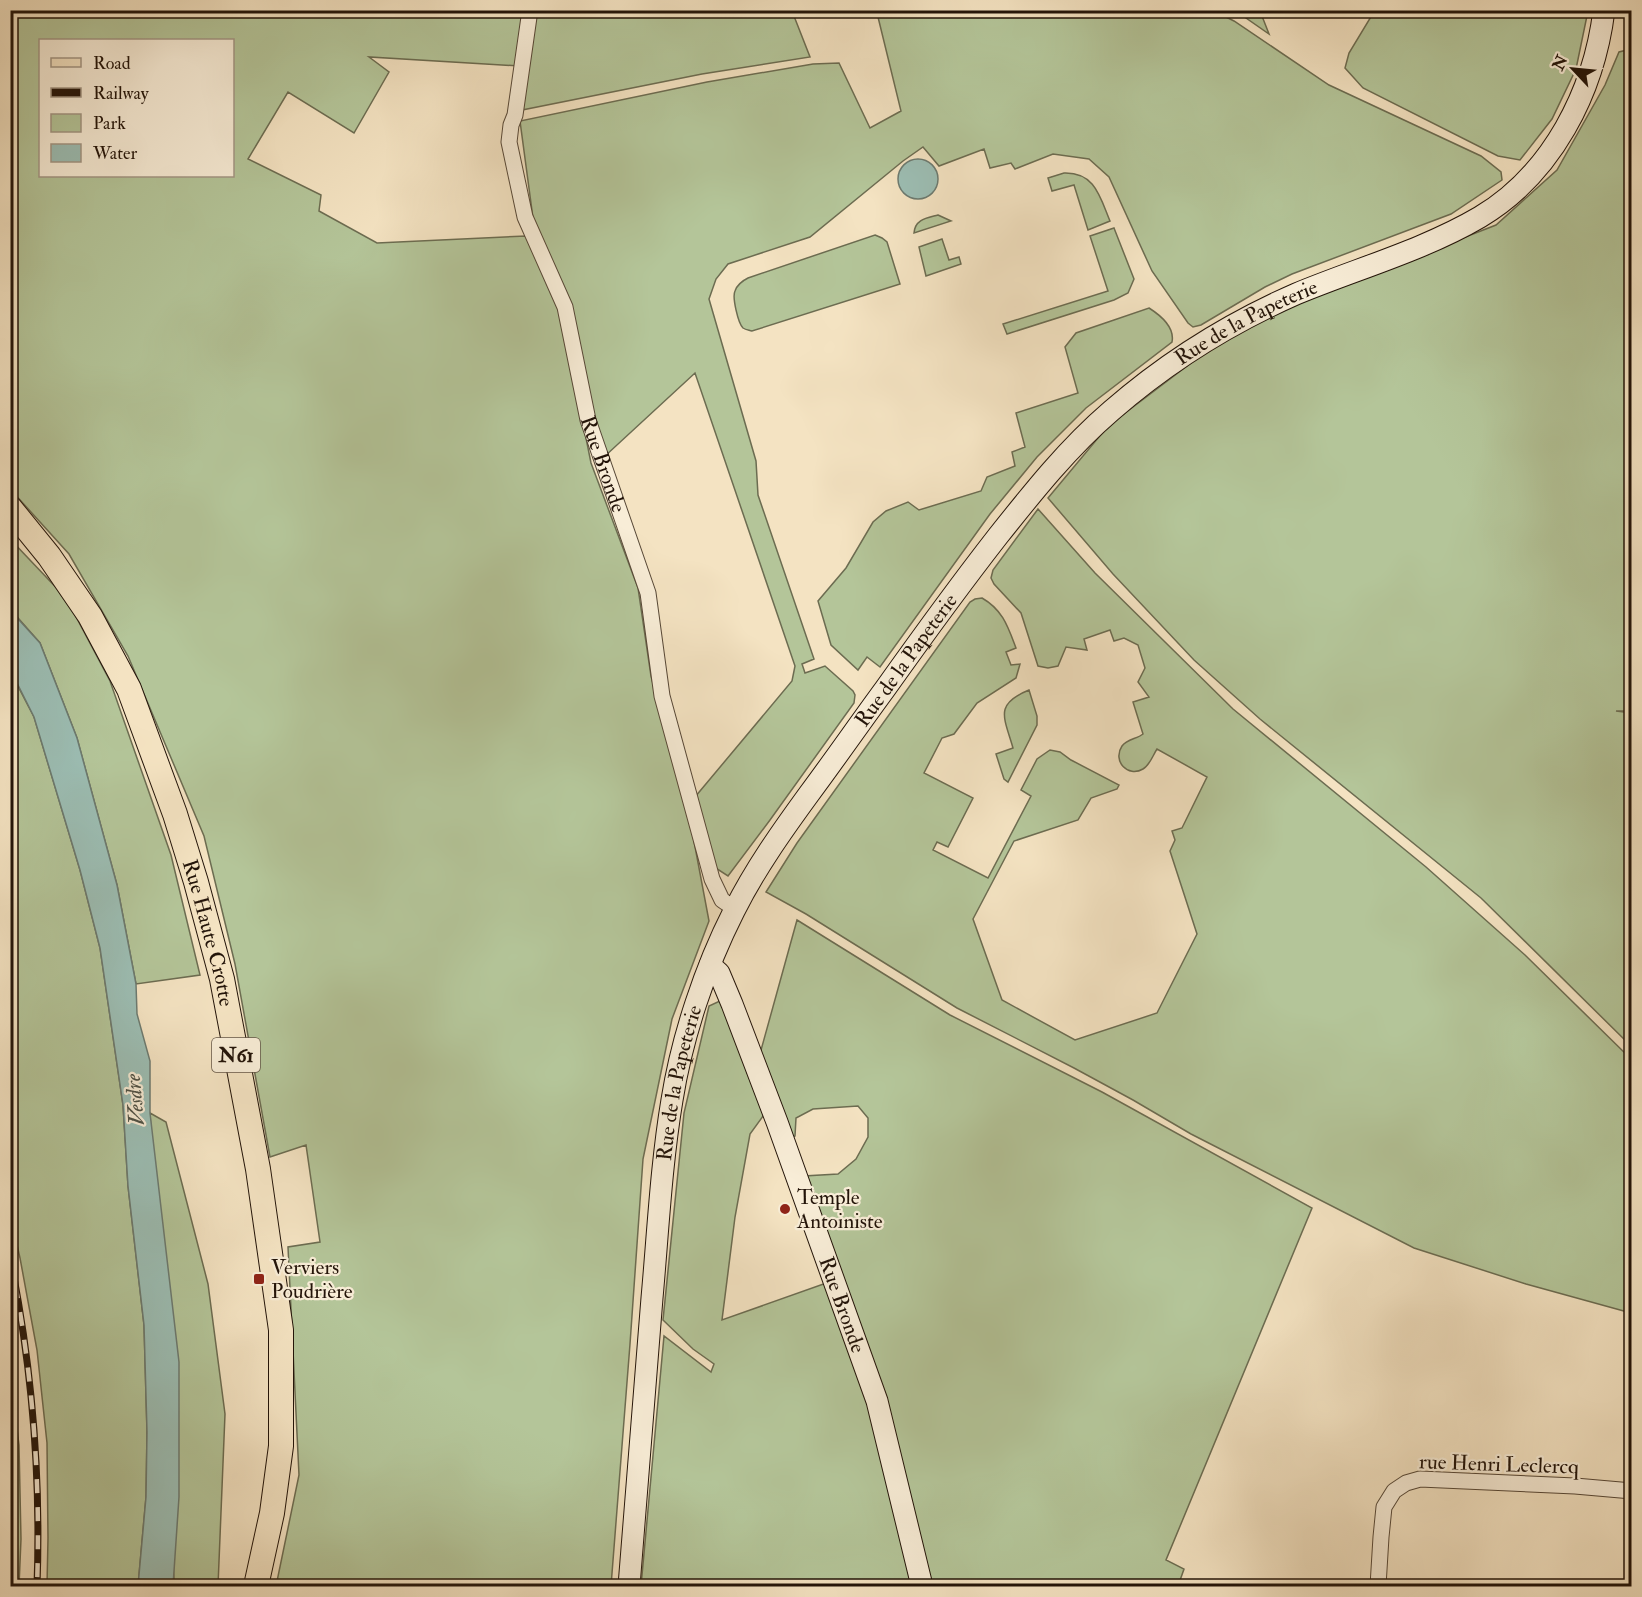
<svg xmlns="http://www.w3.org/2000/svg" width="1642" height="1597" font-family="'IM FELL Double Pica',serif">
<rect width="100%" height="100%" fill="#f4e3c2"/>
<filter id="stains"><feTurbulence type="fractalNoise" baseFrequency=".00333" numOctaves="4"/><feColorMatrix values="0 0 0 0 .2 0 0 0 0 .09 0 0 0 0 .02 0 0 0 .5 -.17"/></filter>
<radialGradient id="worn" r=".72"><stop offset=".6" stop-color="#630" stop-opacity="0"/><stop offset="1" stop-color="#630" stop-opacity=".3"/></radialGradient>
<path fill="#b4c599" stroke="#6c6c51" stroke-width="1.5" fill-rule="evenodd" d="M 1375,10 L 1588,10 L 1588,11 L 1576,69 L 1552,119 L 1520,160 L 1498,156 L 1363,88 L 1345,68 L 1349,53 Z
M 11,11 L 527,11 L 520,66 L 369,57 L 389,72 L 354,133 L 288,92 L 248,159 L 321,195 L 319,211 L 377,243 L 526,236 L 561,313 L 591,463 L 638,588 L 651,676 L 693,836 L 709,921 L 672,1019 L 643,1159 L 630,1344 L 611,1586 L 276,1586 L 299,1475 L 288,1247 L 320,1242 L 306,1145 L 270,1157 L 235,964 L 204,836 L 128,656 L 69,554 L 11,490 ZM 40,40 L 232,40 L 232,176 L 40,176 Z
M 536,11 L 792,11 L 810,57 L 702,74 L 522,110 Z
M 881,11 L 1214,11 L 1234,21 L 1329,85 L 1481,156 L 1501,172 L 1502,180 L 1451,214 L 1292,274 L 1265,287 L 1201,325 L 1193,327 L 1188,323 L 1152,271 L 1109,177 L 1089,159 L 1053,154 L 1015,169 L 1011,163 L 990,168 L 984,149 L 939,166 L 923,147 L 903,161 L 810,237 L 728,264 L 716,279 L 709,299 L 756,461 L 758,495 L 814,659 L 802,664 L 805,673 L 825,666 L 853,691 L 855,695 L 854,703 L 770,820 L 728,876 L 711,865 L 695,797 L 792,681 L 795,666 L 695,373 L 604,457 L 535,233 L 520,121 L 707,82 L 813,64 L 839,63 L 870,128 L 901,111 L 878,17 Z
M 1236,11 L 1260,11 L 1269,34 Z
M 1631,49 L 1632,711 L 1616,711 L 1632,713 L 1631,1046 L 1481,898 L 1260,719 L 1194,660 L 1113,574 L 1048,498 L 1108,426 L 1199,357 L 1246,328 L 1304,300 L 1496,225 L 1557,170 L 1605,85 L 1619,52 Z
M 1064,173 C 1095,172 1100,197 1110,221 L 1088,230 L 1074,185 L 1052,191 L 1048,178 Z
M 938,215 L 951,221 L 914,233 C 915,219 927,218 938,215 Z
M 1114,228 L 1134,279 L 1128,293 L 1114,300 L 1007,334 L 1003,324 L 1108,291 L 1090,236 Z
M 875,235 L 882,238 L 887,242 L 900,284 L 752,331 C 749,330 746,330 743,328 C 738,323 732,297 735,291 C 737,285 742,281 748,278 Z
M 942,239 L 949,260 L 959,257 L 961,264 L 926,276 L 919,247 Z
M 1149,308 C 1160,315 1175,327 1172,342 L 1086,408 L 1037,457 L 990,514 L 880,667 L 867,657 L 858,670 L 831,645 L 818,601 L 846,568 L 873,522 L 886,511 L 908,502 L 919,510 L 981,491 L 987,477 L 1015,466 L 1012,452 L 1025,447 L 1016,413 L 1078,393 L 1065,347 L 1076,333 Z
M 1038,509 L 1095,573 L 1233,709 L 1426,867 L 1525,955 L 1631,1059 L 1631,1313 L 1526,1284 L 1414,1248 L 1191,1134 L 1133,1100 L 1074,1068 L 957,1008 L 806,914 L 766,892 L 797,843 L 970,602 L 975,599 L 982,598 C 1003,610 1008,627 1016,648 L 1006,652 L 1011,665 L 1020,664 L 1016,678 L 977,703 L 954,734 L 942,738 L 924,773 L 973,798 L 948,847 L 937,842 L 933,850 L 988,878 L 1031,796 L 1021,790 L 1037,759 L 1050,750 L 1060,752 L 1071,760 L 1119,785 L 1117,789 L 1091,798 L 1078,820 L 1014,841 L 973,919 L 1002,1000 L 1075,1040 L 1157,1013 L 1197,934 L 1170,851 L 1175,840 L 1172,831 L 1182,828 L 1207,777 L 1157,749 C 1153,755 1150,765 1143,769 C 1128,778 1112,761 1122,746 C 1127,739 1137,739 1143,734 L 1133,702 L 1149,697 L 1138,682 L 1145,668 L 1138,645 L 1124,638 L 1114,641 L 1110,630 L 1084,639 L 1087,650 L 1066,647 L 1058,666 L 1048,668 L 1038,666 L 1021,613 L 994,584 L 991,578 L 993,570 Z
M 10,539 L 66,598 L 110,681 L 171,855 L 200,975 L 136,984 L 117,885 L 77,738 L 40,643 L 11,610 Z
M 10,671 L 34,717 L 80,870 L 100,948 L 123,1105 L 128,1186 L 144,1325 L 147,1432 L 146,1497 L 138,1586 L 47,1586 L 48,1538 L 47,1443 L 37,1350 L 20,1258 L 10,1215 Z
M 1029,690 L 1037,716 L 1037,725 L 1008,782 L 1004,779 L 996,754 L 1013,748 C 1004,717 994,704 1029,690 Z
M 797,920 L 950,1015 L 1102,1092 L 1312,1208 L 1166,1560 L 1184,1569 L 1178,1586 L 927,1586 L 804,1176 L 838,1174 L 856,1159 L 868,1137 L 868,1118 L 858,1106 L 813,1109 L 796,1118 L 795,1136 L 788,1139 L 758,1061 Z
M 722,1000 L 748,1075 L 766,1112 L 750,1134 L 735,1217 L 722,1320 L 832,1281 L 882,1441 L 915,1586 L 641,1586 L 664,1336 L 711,1372 L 714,1364 L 693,1349 L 663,1320 L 684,1113 L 709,1006 Z
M 150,1113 L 166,1122 L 208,1284 L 225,1414 L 218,1586 L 173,1586 L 174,1580 Z
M 10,1373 L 19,1445 L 21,1539 L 19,1586 L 10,1586 Z"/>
<path fill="#9cbeb4" stroke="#6c7a70" stroke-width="1.5" d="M898 179a20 20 0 1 1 40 0a20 20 0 1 1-40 0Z
M 10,610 L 40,643 L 77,738 L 117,885 L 136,984 L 137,1014 L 150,1061 L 150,1113 L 179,1362 L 179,1497 L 173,1586 L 138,1586 L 146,1497 L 147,1432 L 144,1325 L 128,1186 L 123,1105 L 100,948 L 80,870 L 34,717 L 11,671 Z"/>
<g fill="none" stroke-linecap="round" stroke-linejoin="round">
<g stroke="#574837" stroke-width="17">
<g id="street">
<path id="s1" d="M 530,10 L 515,115 L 511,125 L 509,142 L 525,217 L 565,307 L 588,420 L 648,593 L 662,696 L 712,879 L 722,900 L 735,909"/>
<path d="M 1378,1586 L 1381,1537 L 1384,1507 L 1394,1491 L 1406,1483 L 1420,1479 L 1575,1486 L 1632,1491"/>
</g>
</g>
<g stroke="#231409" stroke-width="23">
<g id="secondary">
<path id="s2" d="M 710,965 L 719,973 L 732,1004 L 777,1122 L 877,1401 L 922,1586"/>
<path id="s3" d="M 629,1586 C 636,1490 644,1394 652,1298 C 658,1232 661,1166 672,1100 C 682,1037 705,968 734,911 C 755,869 782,831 809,794 C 835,759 860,723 885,689 C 922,637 959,586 998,536 C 1033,492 1068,448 1111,411 C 1166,363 1230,323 1296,294 C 1356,269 1424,250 1480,217 C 1552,174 1594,92 1604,10"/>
</g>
</g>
<g stroke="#231409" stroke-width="26">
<g id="primary">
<path id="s4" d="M 10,508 L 49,556 L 90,616 L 129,689 L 175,814 L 196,882 L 222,979 L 258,1169 L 281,1330 L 281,1446 L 272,1513 L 256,1586"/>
</g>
</g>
<use href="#street" stroke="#f8edd7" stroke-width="15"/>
<use href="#secondary" stroke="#f8edd7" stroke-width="21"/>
<use href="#primary" stroke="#f4e3c2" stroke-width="24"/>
<g stroke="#231409" stroke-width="7">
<path id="rail" d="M 10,1257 C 32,1366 41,1476 37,1586"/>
</g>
<use href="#rail" stroke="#f8edd7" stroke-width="4.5" stroke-dasharray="14" stroke-linecap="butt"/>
</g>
<g fill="#8f2418" stroke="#f8edd7" stroke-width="2">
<circle cx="785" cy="1209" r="6"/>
<rect x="253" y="1273" width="12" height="12" rx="3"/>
</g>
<g text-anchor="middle" stroke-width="4.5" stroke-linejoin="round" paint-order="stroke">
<rect fill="#f8edd7" stroke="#635547" stroke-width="1.5" x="212" y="1038" width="48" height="34" rx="4.5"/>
<g font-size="20" font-weight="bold" fill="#231409">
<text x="236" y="1062">N61</text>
</g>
<g font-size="21" fill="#231409" stroke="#f8edd7">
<text dy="7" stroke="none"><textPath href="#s3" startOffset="1478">Rue de la Papeterie</textPath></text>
<text dy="7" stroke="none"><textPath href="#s1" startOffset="471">Rue Bronde</textPath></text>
<text dy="7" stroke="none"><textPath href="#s3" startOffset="992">Rue de la Papeterie</textPath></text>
<text dy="7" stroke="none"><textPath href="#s4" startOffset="474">Rue Haute Crotte</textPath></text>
<text dy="7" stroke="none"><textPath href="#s3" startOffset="506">Rue de la Papeterie</textPath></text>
<text dy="7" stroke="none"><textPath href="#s2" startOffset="366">Rue Bronde</textPath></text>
<text transform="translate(1499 1464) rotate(2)" y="7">rue Henri Leclercq</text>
</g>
<g font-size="21" fill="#231409" stroke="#f8edd7" text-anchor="start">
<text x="797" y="1204">Temple<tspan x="797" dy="24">Antoiniste</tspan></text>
<text x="271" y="1274">Verviers<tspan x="271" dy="24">Poudrière</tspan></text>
</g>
<g font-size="22" font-style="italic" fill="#4d5045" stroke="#f8edd7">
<text transform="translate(134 1100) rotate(-95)" y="8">Vesdre</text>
</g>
</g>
<rect width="1642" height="1597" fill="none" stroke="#f4e3c2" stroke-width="36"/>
<rect x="12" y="12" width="1618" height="1573" fill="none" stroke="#231409" stroke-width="3"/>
<rect x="18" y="18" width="1606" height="1561" fill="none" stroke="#231409" stroke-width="1.5"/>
<rect x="39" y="39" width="195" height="138" fill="#f8edd7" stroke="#a39685" stroke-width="1.5"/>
<rect x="51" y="58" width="30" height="9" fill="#f4e3c2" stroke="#a39685" stroke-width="1.5"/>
<text x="93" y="69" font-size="18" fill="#231409">Road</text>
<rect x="51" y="88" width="30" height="9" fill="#231409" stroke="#a39685" stroke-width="1.5"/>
<text x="93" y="99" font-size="18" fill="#231409">Railway</text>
<rect x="51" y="114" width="30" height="18" fill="#b4c599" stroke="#a39685" stroke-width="1.5"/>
<text x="93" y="129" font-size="18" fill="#231409">Park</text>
<rect x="51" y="144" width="30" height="18" fill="#9cbeb4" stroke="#a39685" stroke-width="1.5"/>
<text x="93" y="159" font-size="18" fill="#231409">Water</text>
<g transform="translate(1573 69) rotate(296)" stroke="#f8edd7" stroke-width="4.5" paint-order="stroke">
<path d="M0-4.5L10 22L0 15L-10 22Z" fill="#231409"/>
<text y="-9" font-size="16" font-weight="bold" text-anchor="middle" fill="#231409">N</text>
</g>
<rect width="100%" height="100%" filter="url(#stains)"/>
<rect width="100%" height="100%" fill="url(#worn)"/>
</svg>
